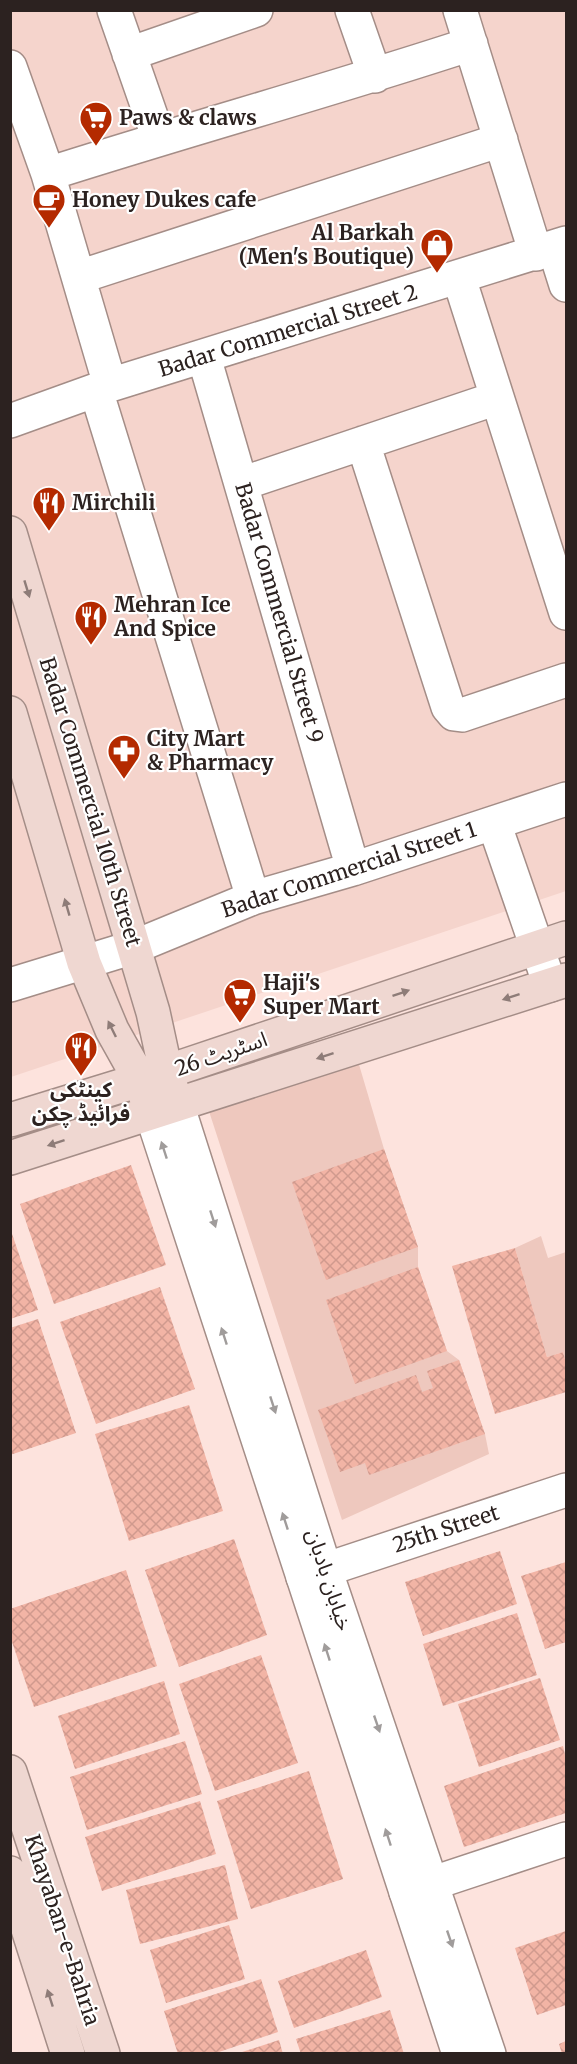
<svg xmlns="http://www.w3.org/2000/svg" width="577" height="2064" font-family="Merriweather,'Noto Sans Arabic',serif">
<defs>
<pattern id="building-cross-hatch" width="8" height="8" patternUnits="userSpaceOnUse" patternTransform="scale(1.5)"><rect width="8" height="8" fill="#f2b4a5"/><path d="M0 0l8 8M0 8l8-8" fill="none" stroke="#d09a8e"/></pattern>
</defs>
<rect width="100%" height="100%" fill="#fde3dd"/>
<path fill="#f5d4cc" d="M 10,11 L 566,11 L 566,891 L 11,1077 Z"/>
<path fill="#eec8be" d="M 355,1051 L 384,1149 L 418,1247 L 418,1267 L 447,1351 L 459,1360 L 485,1434 L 489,1454 L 342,1520 L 206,1102 Z
M 541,1236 L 548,1258 L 566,1252 L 566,1363 L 563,1352 L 547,1357 L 515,1248 Z"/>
<path fill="url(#building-cross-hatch)" d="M 384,1149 L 418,1247 L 326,1280 L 292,1182 Z
M 131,1165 L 166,1265 L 54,1304 L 20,1204 Z
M 10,1228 L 38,1310 L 10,1319 Z
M 515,1248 L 547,1357 L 563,1352 L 566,1363 L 566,1392 L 495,1414 L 452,1266 Z
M 418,1267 L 447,1351 L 355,1384 L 326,1300 Z
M 160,1287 L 195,1389 L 96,1424 L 60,1322 Z
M 38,1319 L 76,1433 L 10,1455 L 10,1328 Z
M 459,1360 L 485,1434 L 369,1475 L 365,1463 L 340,1472 L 318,1410 L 416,1375 L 422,1392 L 433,1388 L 427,1371 Z
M 189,1405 L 223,1511 L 129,1541 L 95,1434 Z
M 234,1539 L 267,1635 L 179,1667 L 145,1570 Z
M 500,1551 L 517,1604 L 423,1636 L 405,1582 Z
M 566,1562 L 566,1642 L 545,1649 L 521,1576 Z
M 126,1570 L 157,1666 L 34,1707 L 10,1636 L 10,1609 Z
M 517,1613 L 537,1675 L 443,1706 L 423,1644 Z
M 261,1655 L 298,1763 L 215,1791 L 179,1684 Z
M 540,1678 L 560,1740 L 479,1767 L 458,1704 Z
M 164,1681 L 180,1734 L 75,1769 L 58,1716 Z
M 185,1741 L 202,1794 L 87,1830 L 70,1777 Z
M 563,1746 L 566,1759 L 566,1813 L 464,1847 L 444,1786 Z
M 309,1771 L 343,1879 L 251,1909 L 217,1801 Z
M 200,1801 L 216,1854 L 102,1891 L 85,1837 Z
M 225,1865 L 238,1919 L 140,1944 L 126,1890 Z
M 229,1925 L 245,1979 L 166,2003 L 150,1950 Z
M 566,1931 L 566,2005 L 537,2015 L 515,1948 Z
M 366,1950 L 382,1997 L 294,2028 L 278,1981 Z
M 261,1979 L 278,2032 L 213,2054 L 178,2054 L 164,2011 Z
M 390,2010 L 404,2054 L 301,2054 L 296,2039 Z
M 279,2040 L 283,2054 L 239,2054 L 239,2053 Z
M 566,2041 L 566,2054 L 562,2054 L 559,2044 Z"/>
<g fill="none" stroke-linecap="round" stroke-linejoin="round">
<g stroke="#a48d87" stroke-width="36">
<path id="minor" d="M 114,10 L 159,139
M 352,10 L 375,76
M 460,10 L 536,254
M 129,54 L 256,10
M 10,67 L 48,174 L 110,385
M 48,174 C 189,129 331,90 471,44
M 554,247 L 566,285
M 79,277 L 501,140
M 459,278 L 566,613
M 204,357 L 353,869
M 96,390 L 253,898
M 10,421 L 110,385 L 566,243
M 363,443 L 448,707 L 454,714 L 462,715 L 566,680
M 241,484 L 497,398
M 494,823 L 550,985
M 10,985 L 134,947 L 253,898 L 353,869 L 566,799
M 303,1577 L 566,1490
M 406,1892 L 566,1839"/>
</g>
<g stroke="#a48d87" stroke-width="36">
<path id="tertiary" d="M 177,1104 L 325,1569 L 489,2054
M 151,1112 L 459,2054"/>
</g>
<g stroke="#a48d87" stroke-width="36">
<path id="secondary" d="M 10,533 L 153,1012 L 166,1072 L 177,1104
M 10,713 L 84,963 L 112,1030 L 140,1080 L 147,1100
M 10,1120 L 166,1072 L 566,938
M 10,1158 L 566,980
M 10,1772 L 103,2054
M 10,1873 L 68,2054"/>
</g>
<use href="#minor" stroke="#fff" stroke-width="33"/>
<use href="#tertiary" stroke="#fff" stroke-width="33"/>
<use href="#secondary" stroke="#efd7d1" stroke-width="33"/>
</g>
<defs><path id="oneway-solid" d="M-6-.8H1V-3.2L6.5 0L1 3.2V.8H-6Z" transform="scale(1.5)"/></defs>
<g fill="#8e7c78">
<use href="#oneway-solid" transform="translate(27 589) rotate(73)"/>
<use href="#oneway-solid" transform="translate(67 907) rotate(-106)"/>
<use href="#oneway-solid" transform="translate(401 993) rotate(-19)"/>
<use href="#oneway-solid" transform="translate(511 997) rotate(162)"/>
<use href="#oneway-solid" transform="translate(112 1029) rotate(-116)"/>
<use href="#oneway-solid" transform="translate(325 1056) rotate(162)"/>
<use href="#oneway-solid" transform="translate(56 1143) rotate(162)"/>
<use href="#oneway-solid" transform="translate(50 1998) rotate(-108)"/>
</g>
<g fill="#a09c9b">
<use href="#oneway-solid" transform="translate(164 1150) rotate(-108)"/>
<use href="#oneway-solid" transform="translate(213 1219) rotate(72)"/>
<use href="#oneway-solid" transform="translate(224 1336) rotate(-108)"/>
<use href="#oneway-solid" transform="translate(273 1405) rotate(72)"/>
<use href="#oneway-solid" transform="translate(285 1521) rotate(-108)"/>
<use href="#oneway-solid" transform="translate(327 1652) rotate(-108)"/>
<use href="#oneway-solid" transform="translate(377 1724) rotate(71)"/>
<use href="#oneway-solid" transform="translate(388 1837) rotate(-108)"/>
<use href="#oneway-solid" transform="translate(450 1939) rotate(71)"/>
</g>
<defs>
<g id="supermarket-pin" transform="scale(1.725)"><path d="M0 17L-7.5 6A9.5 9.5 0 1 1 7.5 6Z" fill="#b42a00" stroke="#fff"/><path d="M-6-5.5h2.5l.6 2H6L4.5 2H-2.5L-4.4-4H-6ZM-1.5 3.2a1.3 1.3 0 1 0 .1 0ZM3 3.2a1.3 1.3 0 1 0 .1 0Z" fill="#fff"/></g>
<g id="cafe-pin" transform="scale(1.725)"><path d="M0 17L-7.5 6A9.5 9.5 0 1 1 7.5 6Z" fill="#b42a00" stroke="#fff"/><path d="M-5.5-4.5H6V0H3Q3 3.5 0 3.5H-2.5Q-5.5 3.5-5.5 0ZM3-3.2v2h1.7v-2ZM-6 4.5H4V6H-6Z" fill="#fff"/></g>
<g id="shop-pin" transform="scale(1.725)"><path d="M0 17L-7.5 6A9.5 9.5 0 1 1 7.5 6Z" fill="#b42a00" stroke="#fff"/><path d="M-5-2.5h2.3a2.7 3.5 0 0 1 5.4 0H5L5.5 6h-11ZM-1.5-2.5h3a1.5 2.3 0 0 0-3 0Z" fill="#fff"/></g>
<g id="restaurant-pin" transform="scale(1.725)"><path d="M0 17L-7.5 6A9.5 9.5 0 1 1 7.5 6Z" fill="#b42a00" stroke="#fff"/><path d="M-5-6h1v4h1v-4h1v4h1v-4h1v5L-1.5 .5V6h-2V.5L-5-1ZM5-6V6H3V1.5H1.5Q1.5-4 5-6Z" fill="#fff"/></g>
<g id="pharmacy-pin" transform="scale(1.725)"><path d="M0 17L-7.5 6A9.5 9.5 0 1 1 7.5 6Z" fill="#b42a00" stroke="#fff"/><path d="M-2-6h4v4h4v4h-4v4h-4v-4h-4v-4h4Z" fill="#fff"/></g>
</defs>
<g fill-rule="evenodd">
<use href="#supermarket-pin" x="96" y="118"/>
<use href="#cafe-pin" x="49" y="200"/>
<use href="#shop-pin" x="437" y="245"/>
<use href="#restaurant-pin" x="49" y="503"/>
<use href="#restaurant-pin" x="91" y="617"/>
<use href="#pharmacy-pin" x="124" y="751"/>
<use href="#supermarket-pin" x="240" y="995"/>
<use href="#restaurant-pin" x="81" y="1048"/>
</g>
<g text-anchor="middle" stroke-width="4.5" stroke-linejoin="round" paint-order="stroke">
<g font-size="21" font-weight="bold" fill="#2c2220" stroke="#fff" text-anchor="start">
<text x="119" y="125">Paws &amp; claws</text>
<text x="72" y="207">Honey Dukes cafe</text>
<text x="414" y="240" text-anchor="end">Al Barkah<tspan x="414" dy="24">(Men's Boutique)</tspan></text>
<text x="72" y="510">Mirchili</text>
<text x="114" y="612">Mehran Ice<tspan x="114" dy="24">And Spice</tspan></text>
<text x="147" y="746">City Mart<tspan x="147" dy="24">&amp; Pharmacy</tspan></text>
<text x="263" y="990">Haji's<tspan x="263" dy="24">Super Mart</tspan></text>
<text x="81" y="1097" text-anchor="middle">کینٹکی<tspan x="81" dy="24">فرائیڈ چکن</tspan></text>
</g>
<g font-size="21" fill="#2c2220" stroke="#fff">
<text transform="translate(288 331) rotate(-17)" y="7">Badar Commercial Street 2</text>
<text transform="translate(279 613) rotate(74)" y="7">Badar Commercial Street 9</text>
<text transform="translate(90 802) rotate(73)" y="7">Badar Commercial 10th Street</text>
<text transform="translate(349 870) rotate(-18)" y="7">Badar Commercial Street 1</text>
<text transform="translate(221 1054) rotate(-19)" y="7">اسٹریٹ 26</text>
<text transform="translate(446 1529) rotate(-18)" y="7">25th Street</text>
<text transform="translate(329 1580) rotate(72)" y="7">خیابان بادبان</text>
<text transform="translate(62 1930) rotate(72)" y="7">Khayaban-e-Bahria</text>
</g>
</g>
<rect width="577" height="2064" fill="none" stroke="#2c2220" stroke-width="24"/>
</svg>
